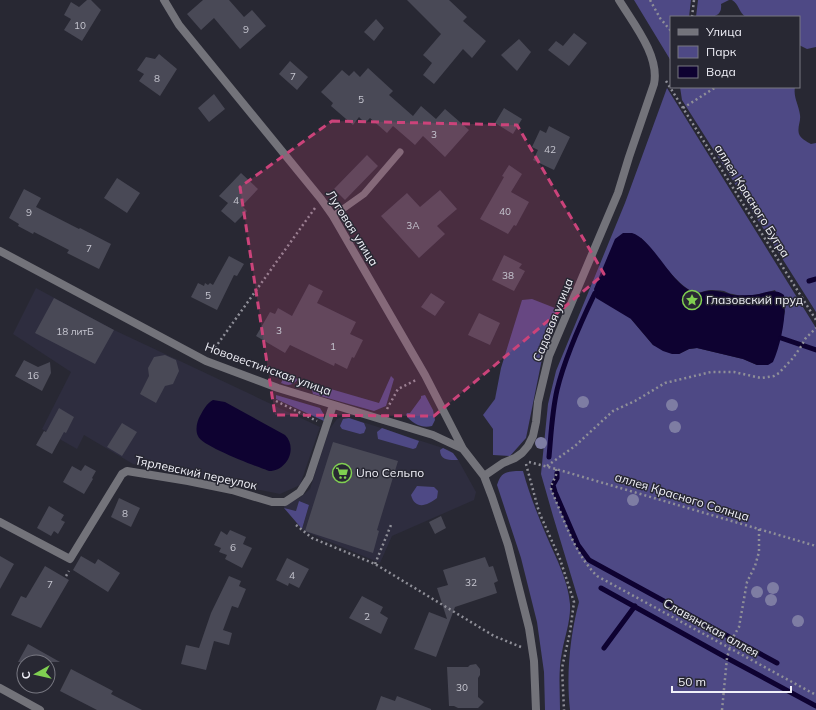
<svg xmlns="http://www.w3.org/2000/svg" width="816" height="710" font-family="Mulish,sans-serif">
<rect width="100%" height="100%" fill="#282833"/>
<path fill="#2e2d3f" d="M 36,288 L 114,330 L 320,427 L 300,485 L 280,494 L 133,464 L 84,435 L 77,449 L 42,429 L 71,372 L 13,334 Z
M 344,416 L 449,450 L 456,456 L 476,492 L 474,500 L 392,536 L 380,563 L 304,531 L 302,529 L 309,505 L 296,511 L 284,508 L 284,506 L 302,496 L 310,489 L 329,430 L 337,419 Z"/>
<path fill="#4e4985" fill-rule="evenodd" d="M 634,0 L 691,0 L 689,17 L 671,17 L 671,61 Z
M 698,0 L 729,0 L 721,4 C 723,20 707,17 696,17 Z
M 732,0 L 816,0 L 816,47 L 807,49 L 799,45 L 799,17 L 746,17 C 739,13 739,4 732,0 Z
M 680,87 L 795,87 C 793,97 799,105 800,115 C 801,122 797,127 799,134 C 801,139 806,141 811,144 L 816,143 L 816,312 L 682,100 Z
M 667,88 L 816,328 L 816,710 L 570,710 C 566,675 570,635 579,602 L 553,516 L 541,474 L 548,404 L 556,371 L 625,203 ZM 641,238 C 653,251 678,287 694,292 C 700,294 703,291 709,290 C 713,290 720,290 724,291 C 727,292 730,294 733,294 C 746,298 762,294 775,290 L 785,311 L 782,324 L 757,365 L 743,359 L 697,348 L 689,349 L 679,354 L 653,345 L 631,319 Z
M 532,299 L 560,310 L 543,354 L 526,438 L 510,456 L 493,455 L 493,429 L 483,415 L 495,399 L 501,368 L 522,300 Z
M 285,375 L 298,379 C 293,386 288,386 281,383 Z
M 391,376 L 394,379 L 386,406 L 374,411 L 313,394 L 310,383 L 379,403 Z
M 276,395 L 320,408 L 323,413 L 324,421 L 276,399 Z
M 425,395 L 433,410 L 435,420 L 432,426 C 422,429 411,423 406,415 L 407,413 L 410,413 L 421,398 L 421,396 Z
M 349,418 L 364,423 L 366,428 L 364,433 L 360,434 L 342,429 L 340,426 L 343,419 Z
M 382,428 L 419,441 L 416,448 L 413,449 L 378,439 L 377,432 Z
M 443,448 L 453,453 L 458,460 C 450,460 440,461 440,450 Z
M 516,471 L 523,471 C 529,493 538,516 547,537 C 556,558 568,580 570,604 C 571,620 565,636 562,652 C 558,671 560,691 560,710 L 545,710 L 544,672 L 537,622 L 521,558 L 497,485 C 501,473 504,472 516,471 Z
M 417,486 L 434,487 L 438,491 L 437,498 C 427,506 415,510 411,495 Z
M 299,501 L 309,505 L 302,529 L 284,508 L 296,511 Z"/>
<path fill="#0e0231" d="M 623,233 C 625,233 629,233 632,233 C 653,239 671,285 694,292 C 700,294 704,291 709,291 C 718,290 725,293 733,295 C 739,296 746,295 752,295 C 764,294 774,287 784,295 C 787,314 781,344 773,362 L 768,365 L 757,365 L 743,359 L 697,348 L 689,349 L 679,354 L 672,354 L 663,351 L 653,345 L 631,319 L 596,298 L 594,289 L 615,239 Z
M 213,400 L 225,402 L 285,435 C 298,448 287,471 269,471 C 258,467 201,446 198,436 C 195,430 197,421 200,416 C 204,409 206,404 213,400 Z"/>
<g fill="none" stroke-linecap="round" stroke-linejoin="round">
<path stroke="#0e0231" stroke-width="5" d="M 809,281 L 816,279
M 781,338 L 816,350
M 549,457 C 551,435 552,412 557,390 C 565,357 580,324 595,293
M 557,473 L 557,478 L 553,485 L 555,492 L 578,545 L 589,560 L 777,663
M 601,588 L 727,658 L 816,706
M 604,648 L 635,606"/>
</g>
<path fill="#494956" d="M 87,0 L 91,0 L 101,10 L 82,41 L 64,30 L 71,19 L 64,15 L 71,2 L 79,7 Z
M 203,0 L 229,0 L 244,17 L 252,10 L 266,26 L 240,49 L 214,18 L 201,30 L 187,14 Z
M 407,0 L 449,0 L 467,17 L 463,21 L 486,41 L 472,58 L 463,49 L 434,84 L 423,75 L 432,63 L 423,55 L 441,34 Z
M 376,19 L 384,28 L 374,41 L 364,32 Z
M 574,33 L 587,43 L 569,66 L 548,50 L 556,41 L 563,46 Z
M 519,39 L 531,52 L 517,71 L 501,55 Z
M 159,54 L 177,69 L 160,96 L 139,81 L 144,74 L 137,70 L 146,57 L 155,59 Z
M 290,61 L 308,77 L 297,90 L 279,74 Z
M 368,68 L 393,91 L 389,95 L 413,116 L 421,106 L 436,119 L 445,109 L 469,130 L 445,157 L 423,136 L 415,145 L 393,126 L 387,133 L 370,118 L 365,123 L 359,117 L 353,125 L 331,106 L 333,103 L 321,92 L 342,70 L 349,76 L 354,71 L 360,77 Z
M 214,94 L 225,109 L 209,122 L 198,108 Z
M 504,108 L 522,119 L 513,134 L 495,123 Z
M 549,126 L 570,137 L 554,170 L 533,160 L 538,150 L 532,147 L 540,130 L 546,133 Z
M 367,155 L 378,166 L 345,200 L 334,189 Z
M 509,165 L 522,174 L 511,192 L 529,202 L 516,226 L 514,225 L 508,234 L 480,219 L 504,177 L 502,176 Z
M 241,173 L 258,189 L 242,206 L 247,211 L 235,223 L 221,211 L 228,203 L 219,196 Z
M 117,178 L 140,193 L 127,213 L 104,198 Z
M 24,189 L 41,198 L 36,207 L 79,229 L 80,228 L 111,244 L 99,269 L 67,253 L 69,250 L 34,232 L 33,234 L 18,226 L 19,224 L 9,218 Z
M 440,190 L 457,209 L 437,226 L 445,234 L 419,258 L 381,216 L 407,193 L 420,207 Z
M 504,255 L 522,264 L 519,268 L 525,271 L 514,291 L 492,280 Z
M 229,256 L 244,264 L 237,276 L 234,275 L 217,310 L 191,297 L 198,283 L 204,286 L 205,283 L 208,285 L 210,283 L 213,285 Z
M 309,284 L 323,291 L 317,303 L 356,322 L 350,334 L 363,340 L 354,358 L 352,357 L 347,369 L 335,363 L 334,366 L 290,345 L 285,353 L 256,336 L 270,312 L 275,314 L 278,308 L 292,316 Z
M 431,293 L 445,302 L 435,316 L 421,307 Z
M 54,298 L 114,330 L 95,364 L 35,333 Z
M 479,313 L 500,323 L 490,345 L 468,335 Z
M 165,355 L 176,360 L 179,371 L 173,384 L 165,386 L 156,403 L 140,394 L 149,376 L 148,368 L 154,357 Z
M 24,360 L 38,367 L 50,362 L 51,373 L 42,391 L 15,376 Z
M 59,408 L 74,417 L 66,433 L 64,432 L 52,454 L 36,445 L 44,431 L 46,432 Z
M 122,423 L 137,432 L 122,456 L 107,447 Z
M 333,442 L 398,461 L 377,530 L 379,531 L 373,553 L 305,531 Z
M 85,465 L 96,471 L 92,478 L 93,479 L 84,494 L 63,482 L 72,466 L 81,471 Z
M 119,498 L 140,508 L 131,527 L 111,517 Z
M 49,506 L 64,515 L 61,520 L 65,522 L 58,534 L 54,531 L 51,536 L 37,528 Z
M 441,516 L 446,528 L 435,534 L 429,522 Z
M 230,530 L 246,537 L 243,544 L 252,548 L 242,568 L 225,559 L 227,555 L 219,552 L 221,548 L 214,545 L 221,531 L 227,535 Z
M 0,556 L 14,564 L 0,589 Z
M 81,556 L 95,564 L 98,559 L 120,573 L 108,592 L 73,570 Z
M 485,557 L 489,567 L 493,566 L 498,581 L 494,583 L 497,593 L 455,607 L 436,657 L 414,649 L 429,612 L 447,619 L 437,588 L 448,585 L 443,570 Z
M 287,558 L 309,569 L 299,588 L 289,583 L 288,586 L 276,580 Z
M 45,566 L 69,580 L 41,628 L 11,615 L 21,596 L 26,598 Z
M 229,576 L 241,581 L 239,586 L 246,589 L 238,608 L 232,606 L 223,630 L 232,633 L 229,645 L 214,641 L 206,670 L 181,664 L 186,645 L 199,648 L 211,613 Z
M 362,596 L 383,607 L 380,613 L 388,618 L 381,634 L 349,618 Z
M 28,644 L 60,662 L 18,662 Z
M 476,664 L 480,669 L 480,675 L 478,678 L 478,697 L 484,702 L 478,708 L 458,708 L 454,706 L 449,706 L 447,667 L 468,667 L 470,665 Z
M 71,669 L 113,691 L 111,694 L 142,710 L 97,710 L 60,691 Z
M 381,696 L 395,701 L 397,696 L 431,709 L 431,710 L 376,710 Z"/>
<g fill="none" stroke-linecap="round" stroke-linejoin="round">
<path stroke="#8f8f98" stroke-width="2.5" stroke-dasharray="2 3" stroke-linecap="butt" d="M 650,0 L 660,18 L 671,31
M 692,17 L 694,0
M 666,81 L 816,320
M 683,108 L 716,87
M 212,352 L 315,208
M 276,401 L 317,421
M 387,409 L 398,389 L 416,380
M 529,462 L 556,469 L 816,546
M 526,464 L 539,512 L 560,559 L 574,602 L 570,632 L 562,668 L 564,710
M 547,466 L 575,446 L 613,411 L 635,401 L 665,383 L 711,372 L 734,372 L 761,378 L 774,376 L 779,373 L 793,358 L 802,345 L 805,339 L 816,328
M 556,469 C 558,477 552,480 551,488 C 551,490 552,492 553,494 C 565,522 575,554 597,576 L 816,695
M 296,525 L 312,538 L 375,564 L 494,636 L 521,647
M 375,564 L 391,525
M 66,576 L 69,571
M 722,710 L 727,658 L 732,639 L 739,627 L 747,582 L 755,566 L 759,552 L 759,529"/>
<path stroke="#73737a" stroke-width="7" d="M 333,216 L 364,194 L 400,152"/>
<path stroke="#73737a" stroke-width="8" d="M 164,0 L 179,25 L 321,199 L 333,216 L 425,375 L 463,449
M 0,251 L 206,361 L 278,388 L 433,435 L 463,449 L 484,476 L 492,497 L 508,545 L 529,628 L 534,661 L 536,710
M 484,476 L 503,463 L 515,458 L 522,453 L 528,446 L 533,436 L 536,422 L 538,402 L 549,356 L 618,193 L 629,157 L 654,84 C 660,56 633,23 619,0
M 0,522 L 70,559 L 122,474 L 127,471 L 188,481 L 232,490 L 272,502 L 285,502 L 300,492 L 309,478 L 333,405
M 0,688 L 40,710"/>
</g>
<g fill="#7e7da3">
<circle cx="583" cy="402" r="6"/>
<circle cx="672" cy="405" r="6"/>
<circle cx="675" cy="427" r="6"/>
<circle cx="541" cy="443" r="6"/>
<circle cx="633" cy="500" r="6"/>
<circle cx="773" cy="588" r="6"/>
<circle cx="757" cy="592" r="6"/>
<circle cx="771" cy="600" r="6"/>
<circle cx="798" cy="621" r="6"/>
</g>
<path fill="#cb437a" fill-opacity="0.2" stroke="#cb437a" stroke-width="3" stroke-dasharray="8 5" stroke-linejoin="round" d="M 332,121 L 517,125 L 604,274 L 434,416 L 275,415 L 240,187 Z"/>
<defs>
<g id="sight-ring" transform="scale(1)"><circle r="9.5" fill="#282833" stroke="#80d051" stroke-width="1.5"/><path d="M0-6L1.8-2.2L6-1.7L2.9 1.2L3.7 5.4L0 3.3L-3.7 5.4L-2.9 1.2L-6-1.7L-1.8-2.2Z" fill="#80d051"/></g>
<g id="supermarket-ring" transform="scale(1)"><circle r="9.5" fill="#282833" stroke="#80d051" stroke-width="1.5"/><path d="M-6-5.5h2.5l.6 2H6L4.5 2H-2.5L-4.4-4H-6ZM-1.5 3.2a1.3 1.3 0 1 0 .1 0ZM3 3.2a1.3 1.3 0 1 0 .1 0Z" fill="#80d051"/></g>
</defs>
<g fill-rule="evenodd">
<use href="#sight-ring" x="692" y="300"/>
<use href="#supermarket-ring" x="342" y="473"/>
</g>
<g text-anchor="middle" stroke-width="3" stroke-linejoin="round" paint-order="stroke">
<g font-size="10" fill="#c6c6d0">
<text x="80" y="29">10</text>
<text x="246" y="33">9</text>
<text x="293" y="80">7</text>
<text x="157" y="82">8</text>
<text x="361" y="103">5</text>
<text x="434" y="138">3</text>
<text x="550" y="153">42</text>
<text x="236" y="204">4</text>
<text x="505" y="215">40</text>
<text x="29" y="216">9</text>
<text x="413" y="229">3А</text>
<text x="89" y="252">7</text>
<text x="508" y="279">38</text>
<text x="208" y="299">5</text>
<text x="279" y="334">3</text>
<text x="75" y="335">18 литБ</text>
<text x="333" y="350">1</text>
<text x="33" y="379">16</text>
<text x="125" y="517">8</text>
<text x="233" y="551">6</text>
<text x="292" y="579">4</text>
<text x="471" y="586">32</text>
<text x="50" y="588">7</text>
<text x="367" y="620">2</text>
<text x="462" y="691">30</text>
</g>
<g font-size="12" fill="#f0f0f8" stroke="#282833">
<text transform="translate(752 201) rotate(58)" y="4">аллея Красного Бугра</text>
<text transform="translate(352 228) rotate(58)" y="4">Луговая улица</text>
<text transform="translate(553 320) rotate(-68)" y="4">Садовая улица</text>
<text transform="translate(268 369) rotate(20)" y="4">Нововестинская улица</text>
<text transform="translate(196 473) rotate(12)" y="4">Тярлевский переулок</text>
<text transform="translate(682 497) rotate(17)" y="4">аллея Красного Солнца</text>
<text transform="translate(711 628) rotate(29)" y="4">Славянская аллея</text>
</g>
<g font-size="12" fill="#f0f0f8" stroke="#282833" text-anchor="start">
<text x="706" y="304">Глазовский пруд</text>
<text x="356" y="477">Uno Сельпо</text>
</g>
</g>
<rect x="670" y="16" width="130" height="72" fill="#282833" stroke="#787882"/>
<rect x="678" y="29" width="20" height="6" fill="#73737a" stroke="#787882"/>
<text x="706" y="36" font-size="12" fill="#f0f0f8">Улица</text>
<rect x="678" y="46" width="20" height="12" fill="#4e4985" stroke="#787882"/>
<text x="706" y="56" font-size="12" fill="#f0f0f8">Парк</text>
<rect x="678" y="66" width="20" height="12" fill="#0e0231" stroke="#787882"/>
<text x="706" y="76" font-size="12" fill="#f0f0f8">Вода</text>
<g transform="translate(36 674) rotate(262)"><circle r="19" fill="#282833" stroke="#787882"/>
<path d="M0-3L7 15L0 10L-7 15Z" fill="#80d051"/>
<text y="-6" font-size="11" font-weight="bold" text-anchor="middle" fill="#f0f0f8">С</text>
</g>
<path d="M672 686v6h119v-6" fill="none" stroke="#f0f0f8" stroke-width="2"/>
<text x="678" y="686" font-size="12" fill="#f0f0f8" stroke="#282833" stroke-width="3" paint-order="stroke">50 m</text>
</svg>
